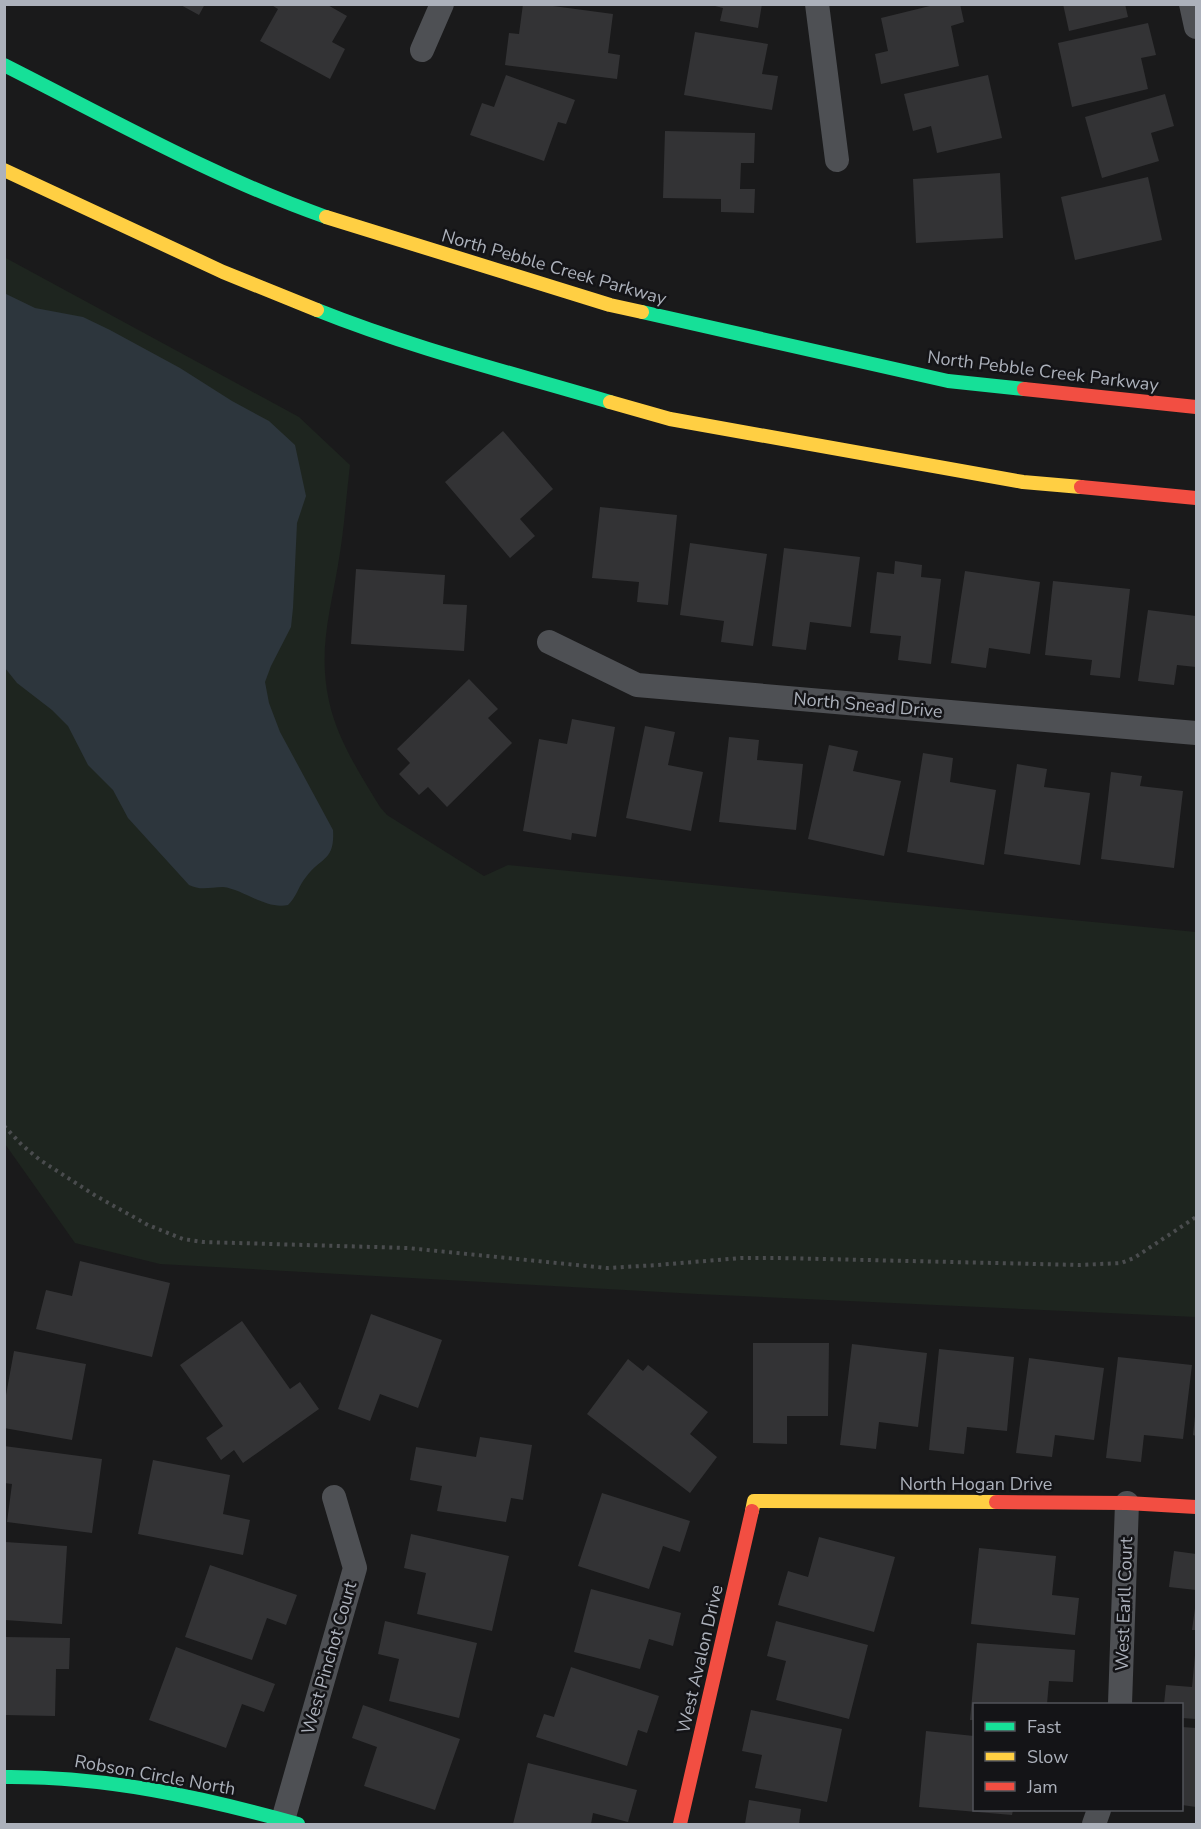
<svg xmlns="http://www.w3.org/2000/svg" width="1201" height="1829" font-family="'Nunito Sans',sans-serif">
<rect width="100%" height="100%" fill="#1a1a1b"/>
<path fill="#1e251f" d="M 4,257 L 299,417 L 350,465 C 346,498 344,532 338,565 C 330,613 318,651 329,701 C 337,739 360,774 380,807 L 387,815 L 484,876 L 508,865 L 1196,932 L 1196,1317 L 697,1294 L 160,1264 L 75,1243 L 5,1144 Z"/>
<path fill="#2d363d" d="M 4,293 L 35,308 L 83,317 L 110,330 L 180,368 L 232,401 L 269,421 L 295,445 L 306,496 L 297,523 L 293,608 L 291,627 L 271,666 L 265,682 L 269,703 L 280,732 L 333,830 C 335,861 321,857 306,877 C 299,885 296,898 288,905 C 266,910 243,889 223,887 C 210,887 201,891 189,885 L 128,818 L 113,790 L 88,765 L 68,726 L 52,710 L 17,683 L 5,668 Z"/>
<path fill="#333335" d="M 179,4 L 205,4 L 199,15 Z
M 270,4 L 326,4 L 347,16 L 332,42 L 345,49 L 330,79 L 260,41 L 278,9 Z
M 523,4 L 538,4 L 613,14 L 608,53 L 620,55 L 617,79 L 505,65 L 509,33 L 519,34 Z
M 707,4 L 762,4 L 758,28 L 720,21 L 723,8 Z
M 938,4 L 960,4 L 964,22 L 951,26 L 959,66 L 881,84 L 875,54 L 888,51 L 881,18 Z
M 1063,4 L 1125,4 L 1128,17 L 1069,31 Z
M 1148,23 L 1156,55 L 1141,58 L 1148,89 L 1072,107 L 1058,43 Z
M 695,32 L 768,44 L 762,74 L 778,76 L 772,110 L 684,95 Z
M 506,75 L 575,100 L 566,124 L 558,122 L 544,161 L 470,135 L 482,103 L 494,107 Z
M 988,75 L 1002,138 L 937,153 L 931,126 L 913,131 L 904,94 Z
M 1165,94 L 1174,126 L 1151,133 L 1159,161 L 1102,178 L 1085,117 Z
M 665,131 L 755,133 L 754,163 L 741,163 L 740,189 L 755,189 L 754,213 L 721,212 L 721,199 L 663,198 Z
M 1000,173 L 1003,238 L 916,243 L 913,179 Z
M 1148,177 L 1162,240 L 1075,260 L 1061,197 Z
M 503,431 L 553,489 L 520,519 L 535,536 L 510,558 L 445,482 Z
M 600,507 L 677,515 L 668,605 L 637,602 L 639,582 L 592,578 Z
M 690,543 L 767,554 L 753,646 L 721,642 L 724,621 L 680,615 Z
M 784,548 L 860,557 L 851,627 L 810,622 L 806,650 L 772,646 Z
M 895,561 L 922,565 L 921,577 L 941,579 L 931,664 L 898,660 L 901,636 L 870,633 L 877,572 L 894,574 Z
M 356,569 L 445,575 L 443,604 L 467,605 L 464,651 L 351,644 Z
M 965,571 L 1040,582 L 1030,654 L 989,648 L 986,668 L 951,663 Z
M 1053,581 L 1130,589 L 1120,678 L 1090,675 L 1092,660 L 1045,655 Z
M 1148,610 L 1196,616 L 1196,667 L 1177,665 L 1174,685 L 1138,681 Z
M 469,679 L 498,709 L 488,718 L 512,743 L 447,807 L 428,787 L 419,795 L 399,774 L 410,763 L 397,749 Z
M 572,719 L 615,727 L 596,837 L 572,833 L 571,840 L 523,831 L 539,739 L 567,744 Z
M 645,726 L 675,732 L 668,765 L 703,772 L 691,831 L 626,818 Z
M 729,737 L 759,740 L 757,760 L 803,764 L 796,830 L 719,822 Z
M 829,745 L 858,751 L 853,771 L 901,781 L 884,856 L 808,839 Z
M 923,753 L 953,758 L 950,782 L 996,790 L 984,865 L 907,852 Z
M 1017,764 L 1047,769 L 1044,787 L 1090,793 L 1080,865 L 1004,854 Z
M 1111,772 L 1142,776 L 1140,786 L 1183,791 L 1174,868 L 1101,859 Z
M 80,1261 L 170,1283 L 152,1357 L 36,1329 L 46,1290 L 72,1296 Z
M 371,1314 L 442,1340 L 418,1408 L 380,1394 L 370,1421 L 338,1409 Z
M 242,1321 L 290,1389 L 300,1382 L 319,1409 L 243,1463 L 234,1450 L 221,1460 L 206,1438 L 223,1426 L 180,1365 Z
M 753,1343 L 829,1343 L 828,1416 L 787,1416 L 787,1444 L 753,1443 Z
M 852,1344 L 927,1353 L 918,1427 L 879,1422 L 876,1449 L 840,1445 Z
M 939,1349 L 1014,1357 L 1007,1431 L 967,1427 L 964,1454 L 929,1450 Z
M 14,1351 L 86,1364 L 72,1440 L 4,1428 L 4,1395 L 6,1395 Z
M 1118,1357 L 1192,1365 L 1183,1439 L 1144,1435 L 1141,1462 L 1106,1458 Z
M 1029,1358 L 1104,1368 L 1094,1440 L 1055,1435 L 1052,1457 L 1016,1453 Z
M 628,1359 L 643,1371 L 648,1365 L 708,1412 L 690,1434 L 717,1457 L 690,1493 L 587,1414 Z
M 1195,1416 L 1196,1416 L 1196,1436 L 1193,1435 Z
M 480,1437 L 532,1445 L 523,1500 L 511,1498 L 506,1522 L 437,1511 L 442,1486 L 410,1480 L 416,1447 L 476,1457 Z
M 4,1446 L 102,1459 L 92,1533 L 7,1522 L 12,1484 L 4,1483 Z
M 153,1460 L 230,1475 L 223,1514 L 250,1520 L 243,1555 L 138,1534 Z
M 602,1493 L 690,1521 L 680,1552 L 663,1546 L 649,1589 L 578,1566 Z
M 411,1534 L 509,1556 L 492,1631 L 417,1614 L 426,1573 L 404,1568 Z
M 819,1537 L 895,1557 L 874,1632 L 778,1605 L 788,1571 L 808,1577 Z
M 5,1542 L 67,1546 L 62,1624 L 5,1620 Z
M 979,1548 L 1056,1556 L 1052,1595 L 1079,1598 L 1075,1635 L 971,1624 Z
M 1174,1551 L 1196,1554 L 1196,1590 L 1169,1587 Z
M 210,1565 L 297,1595 L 286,1625 L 267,1618 L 252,1660 L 185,1637 Z
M 591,1589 L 681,1613 L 673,1646 L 649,1639 L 640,1669 L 574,1652 Z
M 1195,1608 L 1196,1608 L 1196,1630 L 1192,1630 Z
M 385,1621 L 477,1643 L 459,1718 L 389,1701 L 399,1659 L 378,1654 Z
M 776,1621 L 868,1645 L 849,1719 L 776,1700 L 786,1661 L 767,1656 Z
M 4,1637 L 70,1638 L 69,1669 L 56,1669 L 55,1716 L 4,1715 Z
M 977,1643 L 1075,1650 L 1073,1682 L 1049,1681 L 1047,1704 L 974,1704 L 974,1720 L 970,1720 Z
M 176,1647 L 275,1684 L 264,1712 L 242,1704 L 226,1748 L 149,1720 Z
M 1195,1655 L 1196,1655 L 1196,1719 L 1182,1718 L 1182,1704 L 1164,1704 L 1166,1685 L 1192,1687 Z
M 571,1667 L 659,1696 L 647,1733 L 638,1730 L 627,1766 L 536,1737 L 544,1714 L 554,1717 Z
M 363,1705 L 460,1739 L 435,1810 L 364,1786 L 377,1747 L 352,1738 Z
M 751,1710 L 842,1729 L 827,1802 L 755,1788 L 762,1755 L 742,1751 Z
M 1182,1727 L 1196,1728 L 1196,1807 L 1182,1805 Z
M 926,1731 L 974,1736 L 974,1810 L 1013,1810 L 1012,1815 L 919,1807 Z
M 528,1763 L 637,1790 L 628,1822 L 593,1813 L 591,1824 L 513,1824 Z
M 749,1800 L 801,1809 L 799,1824 L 745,1824 Z"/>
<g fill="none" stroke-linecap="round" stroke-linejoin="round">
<path stroke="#4a4c4e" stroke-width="4" stroke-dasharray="3 4.5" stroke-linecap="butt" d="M 4,1126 L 22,1145 L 40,1160 L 96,1196 L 148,1225 L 183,1239 L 203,1242 L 408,1248 L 607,1268 L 658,1265 L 741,1258 L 780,1258 L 1080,1265 L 1121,1263 L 1134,1258 L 1196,1217"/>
<path stroke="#4e5054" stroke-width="24" d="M 817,4 L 837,160
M 1191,4 L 1196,27
M 422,50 L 442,4
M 549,642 L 637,685 L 1196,733
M 1120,1704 L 1127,1503
M 283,1820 L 355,1568 L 334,1497
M 1094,1824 L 1099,1810"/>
<path stroke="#16e098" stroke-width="14" d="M 4,65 C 109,118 215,178 326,217
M 317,310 C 412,348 512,373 610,402
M 642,312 L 948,381 L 1024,389
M 4,1777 C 105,1776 201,1797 298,1824"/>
<path stroke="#ffcf43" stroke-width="14" d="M 4,170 L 223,272 L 317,310
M 326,217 L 610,305 L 642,312
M 610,402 L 670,419 L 1023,482 L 1081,487
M 752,1511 L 754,1501 L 996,1502"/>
<path stroke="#f24e42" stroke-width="14" d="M 1024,389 L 1196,407
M 1081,487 L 1196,498
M 996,1502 L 1127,1503 L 1196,1507
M 680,1824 L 752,1511"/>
</g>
<g text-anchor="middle" stroke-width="5" stroke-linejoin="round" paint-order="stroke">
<g font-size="18" fill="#acb1bb" stroke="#141417">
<text transform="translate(554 267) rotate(16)" y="6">North Pebble Creek Parkway</text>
<text transform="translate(1043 371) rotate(7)" y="6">North Pebble Creek Parkway</text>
<text transform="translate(868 705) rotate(5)" y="6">North Snead Drive</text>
<text x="976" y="1490">North Hogan Drive</text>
<text transform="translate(1124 1604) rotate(-88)" y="6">West Earll Court</text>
<text transform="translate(329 1658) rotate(-74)" y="6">West Pinchot Court</text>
<text transform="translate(700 1659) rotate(-77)" y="6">West Avalon Drive</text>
<text transform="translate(155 1775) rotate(10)" y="6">Robson Circle North</text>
</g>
</g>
<rect width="1201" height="1829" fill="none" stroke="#acb1bb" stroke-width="12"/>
<rect x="973" y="1703" width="210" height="108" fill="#141417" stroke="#515359" stroke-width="1.5"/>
<rect x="985" y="1722" width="30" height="9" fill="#16e098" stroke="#515359" stroke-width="1.5"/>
<text x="1027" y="1733" font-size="18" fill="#acb1bb">Fast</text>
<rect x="985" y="1752" width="30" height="9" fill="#ffcf43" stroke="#515359" stroke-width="1.5"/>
<text x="1027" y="1763" font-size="18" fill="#acb1bb">Slow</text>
<rect x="985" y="1782" width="30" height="9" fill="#f24e42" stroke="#515359" stroke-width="1.5"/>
<text x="1027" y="1793" font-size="18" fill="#acb1bb">Jam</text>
</svg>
